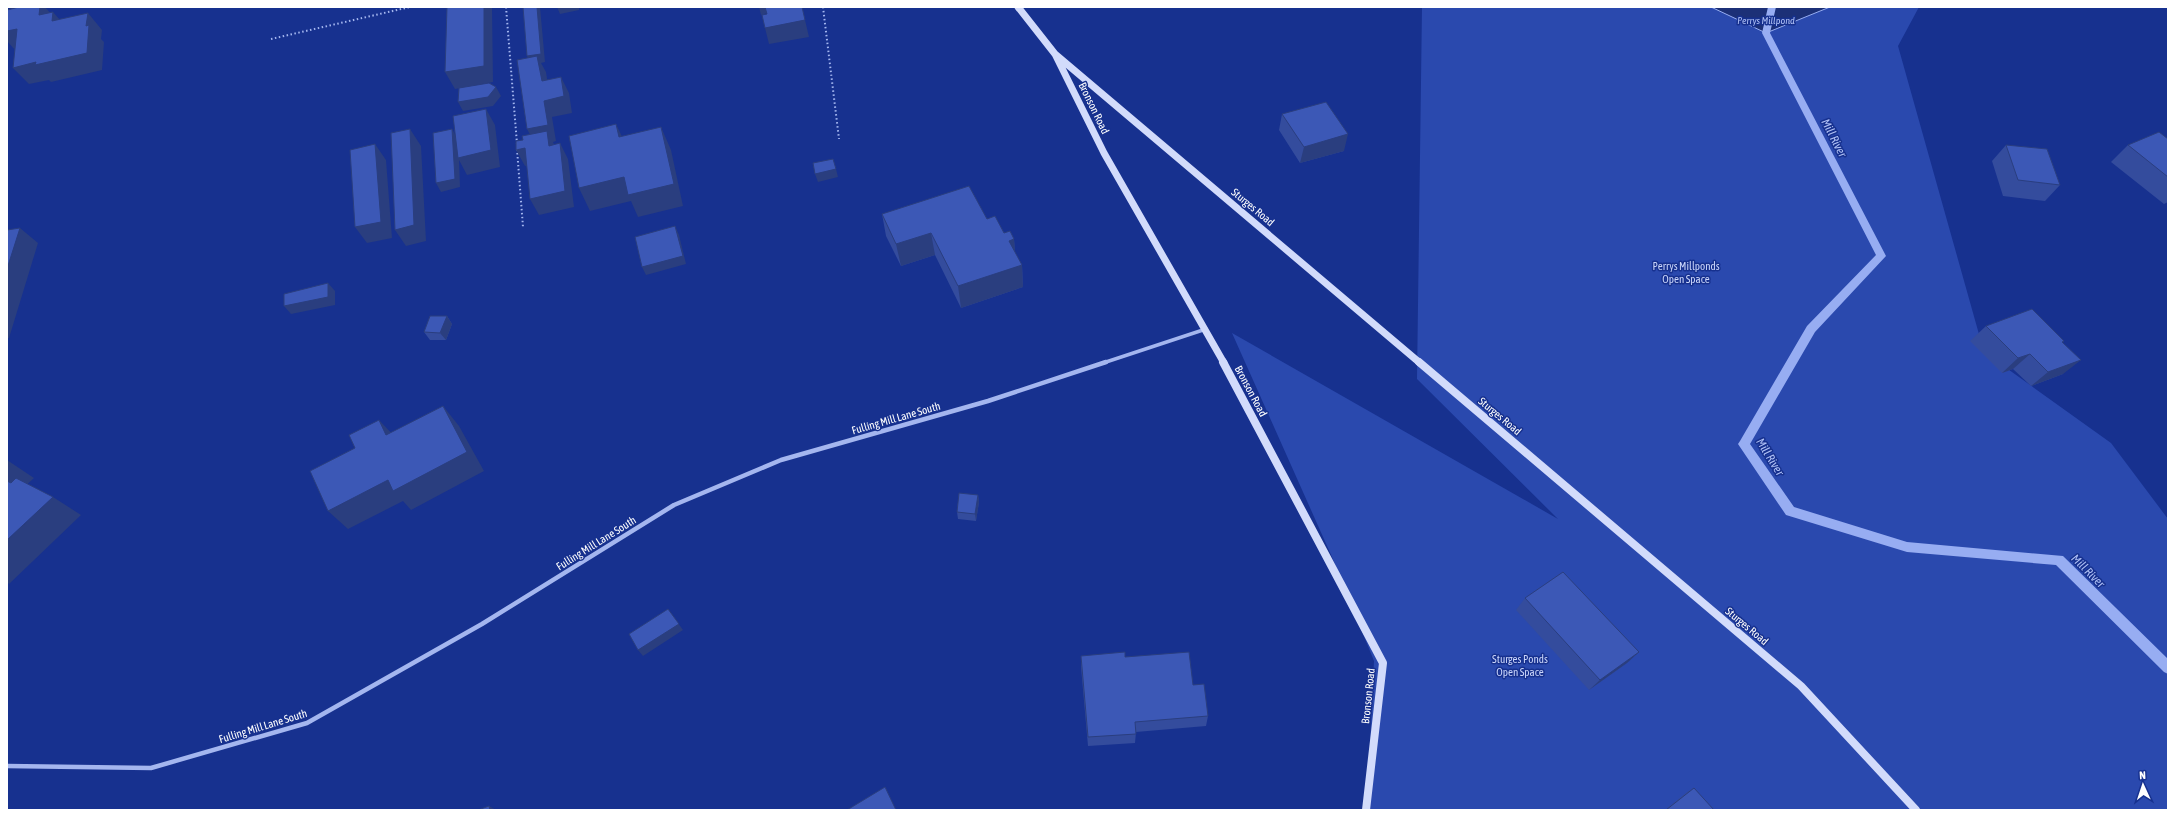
<svg xmlns="http://www.w3.org/2000/svg" width="2175" height="817" font-family="'Asap Condensed',sans-serif">
<rect width="100%" height="100%" fill="#17318f"/>
<path fill="#2a49ae" d="M 1422,7 L 1919,7 L 1898,46 L 1984,352 L 2111,443 L 2168,519 L 2168,810 L 1367,810 L 1374,661 L 1332,557 L 1232,333 L 1558,519 L 1417,379 Z"/>
<path fill="#1c3077" stroke="#97adf2" d="M 1711,7 L 1830,7 L 1766,33 Z"/>
<g fill="none" stroke-linecap="round" stroke-linejoin="round">
<path fill="#97adf2" fill-rule="evenodd" d="M 1768,7 L 1776,7 L 1770,33 L 1886,256 L 1815,332 L 1750,444 L 1794,507 L 1907,542 L 2063,556 L 2168,659 L 2168,674 L 2164,672 L 2056,565 L 1907,552 L 1786,515 L 1740,447 L 1738,444 L 1740,441 L 1807,326 L 1876,255 L 1762,33 Z"/>
<path stroke="#a4b6ef" stroke-width="2" stroke-dasharray="1.5 2.5" stroke-linecap="butt" d="M 506,7 L 517,144
M 823,7 L 839,139
M 271,39 L 410,7
M 517,149 L 523,227"/>
<path stroke="#a4b6ef" stroke-width="3.5" d="M 1103,363 L 1206,329"/>
<path stroke="#a4b6ef" stroke-width="4.5" d="M 7,766 L 151,768 L 307,723 L 482,624 L 674,505 L 781,460 L 988,401 L 1106,362"/>
<path stroke="#d2dbfb" stroke-width="7" d="M 1018,7 L 1055,54 L 1104,153 L 1224,363
M 1055,54 L 1420,363"/>
<path stroke="#d2dbfb" stroke-width="8" d="M 1223,362 L 1383,663 L 1366,810
M 1419,362 L 1801,686 L 1916,810"/>
</g>
<path fill="#344c9d" d="M 1282,114 L 1344,151 L 1300,163 L 1279,130 Z
M 2168,139 L 2168,202 L 2164,204 L 2111,162 L 2128,145 Z
M 2006,145 L 2060,185 L 2045,201 L 2003,196 L 1992,161 Z
M 882,214 L 1004,233 L 1014,239 L 1015,253 L 1022,265 L 1023,287 L 961,308 L 935,255 L 901,266 L 886,236 Z
M 447,316 L 452,324 L 446,340 L 430,340 L 424,332 Z
M 1986,326 L 2062,342 L 2063,374 L 2031,386 L 2013,369 L 2002,373 L 1970,341 Z
M 978,495 L 979,502 L 976,521 L 958,519 L 957,512 Z
M 1525,598 L 1639,652 L 1627,663 L 1589,690 L 1516,610 Z
M 1081,656 L 1125,657 L 1193,685 L 1208,716 L 1206,726 L 1136,732 L 1135,743 L 1088,746 L 1081,667 Z
M 1694,788 L 1714,810 L 1665,810 L 1687,792 Z"/>
<path fill="#2a3e7f" d="M 40,7 L 45,7 L 53,16 L 53,12 L 68,29 L 39,15 Z
M 484,7 L 492,7 L 493,82 L 455,89 L 445,72 Z
M 537,7 L 540,7 L 545,62 L 541,63 L 546,72 L 550,98 L 531,65 L 527,56 Z
M 557,7 L 579,7 L 579,10 L 560,14 Z
M 759,7 L 765,7 L 767,13 L 761,15 Z
M 88,13 L 102,30 L 101,39 L 104,42 L 102,70 L 51,82 L 49,80 L 29,84 L 13,68 L 86,26 Z
M 805,20 L 809,37 L 769,44 L 765,28 Z
M 17,29 L 15,50 L 7,41 L 7,31 Z
M 561,77 L 569,93 L 572,113 L 552,117 L 556,141 L 553,142 L 555,147 L 536,146 L 527,129 L 544,101 Z
M 496,87 L 501,96 L 493,106 L 463,111 L 458,102 Z
M 486,109 L 495,125 L 500,167 L 467,175 L 459,160 L 460,187 L 441,192 L 436,183 L 452,129 L 457,138 Z
M 616,124 L 627,147 L 619,137 Z
M 661,127 L 671,150 L 683,206 L 638,217 L 631,201 L 590,211 L 579,188 Z
M 410,129 L 421,146 L 426,241 L 406,246 L 395,230 Z
M 1348,134 L 1344,151 L 1300,163 L 1304,147 Z
M 560,143 L 568,159 L 574,207 L 539,215 L 530,199 Z
M 375,144 L 386,160 L 392,238 L 367,243 L 355,227 Z
M 525,148 L 534,164 L 525,166 L 516,150 Z
M 836,169 L 838,177 L 818,182 L 815,174 Z
M 675,226 L 679,235 L 686,264 L 646,275 L 642,267 Z
M 20,228 L 38,243 L 9,338 L 7,338 L 7,269 Z
M 931,233 L 935,255 L 901,266 L 896,244 Z
M 1014,239 L 1016,261 L 1009,241 Z
M 1022,265 L 1023,287 L 961,308 L 958,286 Z
M 328,283 L 335,291 L 335,305 L 291,314 L 284,306 Z
M 447,316 L 452,324 L 446,340 L 440,333 Z
M 2030,354 L 2013,369 L 2002,373 L 2018,358 Z
M 2081,360 L 2063,374 L 2031,386 L 2048,372 Z
M 443,406 L 459,426 L 484,471 L 411,510 L 403,501 L 348,529 L 328,511 Z
M 379,420 L 397,439 L 386,435 Z
M 7,460 L 34,478 L 20,491 L 7,483 Z
M 978,495 L 979,502 L 976,521 L 975,514 Z
M 53,497 L 81,515 L 9,584 L 7,582 L 7,540 Z
M 668,609 L 683,630 L 643,656 L 638,650 Z
M 1639,652 L 1627,663 L 1589,690 L 1600,680 Z
M 489,806 L 496,810 L 490,810 Z"/>
<path fill="#3c58b6" stroke="#2a3e7f" d="M 19,7 L 40,7 L 39,15 L 53,12 L 52,21 L 88,13 L 86,26 L 89,25 L 87,53 L 35,65 L 36,62 L 13,68 L 17,29 L 7,31 L 7,10 Z
M 447,7 L 484,7 L 484,66 L 445,72 Z
M 523,7 L 537,7 L 541,54 L 527,56 Z
M 765,7 L 802,7 L 805,20 L 765,28 L 762,15 L 767,14 Z
M 537,56 L 542,81 L 561,77 L 564,96 L 544,101 L 548,125 L 527,129 L 517,60 Z
M 489,83 L 496,87 L 488,97 L 458,102 L 459,88 Z
M 1326,102 L 1348,134 L 1304,147 L 1282,114 Z
M 486,109 L 491,150 L 458,158 L 453,116 Z
M 616,124 L 619,137 L 661,127 L 674,184 L 628,195 L 624,177 L 579,188 L 569,136 Z
M 410,129 L 414,225 L 395,230 L 391,133 Z
M 452,129 L 455,179 L 436,183 L 433,133 Z
M 547,131 L 549,146 L 560,143 L 565,191 L 530,199 L 525,148 L 516,150 L 516,141 L 523,140 L 522,136 Z
M 2159,132 L 2168,139 L 2168,177 L 2128,145 Z
M 375,144 L 381,222 L 355,227 L 350,150 Z
M 2006,145 L 2047,149 L 2060,185 L 2018,180 Z
M 833,159 L 836,169 L 815,174 L 813,163 Z
M 969,186 L 987,219 L 995,216 L 1004,233 L 1010,231 L 1014,239 L 1009,241 L 1022,265 L 958,286 L 931,233 L 896,244 L 882,214 Z
M 675,226 L 683,256 L 642,267 L 635,237 Z
M 20,228 L 7,269 L 7,230 Z
M 328,283 L 328,297 L 284,306 L 284,294 Z
M 2032,309 L 2064,341 L 2062,342 L 2081,360 L 2048,372 L 2030,354 L 2018,358 L 1986,326 Z
M 430,316 L 447,316 L 440,333 L 424,332 Z
M 443,406 L 467,452 L 393,491 L 388,480 L 328,511 L 310,471 L 355,448 L 349,435 L 379,420 L 386,435 Z
M 16,478 L 53,497 L 7,540 L 7,481 L 11,483 Z
M 959,493 L 978,495 L 975,514 L 957,512 Z
M 1563,572 L 1639,652 L 1600,680 L 1525,598 Z
M 668,609 L 679,624 L 638,650 L 629,634 Z
M 1125,652 L 1125,657 L 1189,652 L 1193,685 L 1204,684 L 1208,716 L 1135,722 L 1136,734 L 1088,737 L 1081,656 Z
M 885,787 L 896,810 L 847,810 Z
M 1694,788 L 1714,810 L 1666,810 Z
M 489,806 L 490,810 L 478,810 Z"/>
<g text-anchor="middle" stroke-width="3" stroke-linejoin="round" paint-order="stroke">
<g font-size="10" font-style="italic" fill="#b0c1f6" stroke="#17318f">
<text x="1766" y="24">Perrys Millpond</text>
</g>
<g font-size="11" fill="#fff" stroke="#17318f">
<text transform="translate(1094 108) rotate(64)" y="4">Bronson Road</text>
<text transform="translate(1253 207) rotate(40)" y="4">Sturges Road</text>
<text transform="translate(1251 391) rotate(62)" y="4">Bronson Road</text>
<text transform="translate(1500 416) rotate(40)" y="4">Sturges Road</text>
<text transform="translate(896 418) rotate(-16)" y="4">Fulling Mill Lane South</text>
<text transform="translate(596 543) rotate(-32)" y="4">Fulling Mill Lane South</text>
<text transform="translate(1747 626) rotate(40)" y="4">Sturges Road</text>
<text transform="translate(1368 696) rotate(-84)" y="4">Bronson Road</text>
<text transform="translate(263 726) rotate(-17)" y="4">Fulling Mill Lane South</text>
</g>
<g font-size="11" fill="#cbd6fb" stroke="#17318f">
<text x="1686" y="270">Perrys Millponds<tspan x="1686" dy="13">Open Space</tspan></text>
<text x="1520" y="663">Sturges Ponds<tspan x="1520" dy="13">Open Space</tspan></text>
</g>
<g font-size="12" font-style="italic" fill="#b0c1f6" stroke="#17318f">
<text transform="translate(1834 138) rotate(63)" y="4">Mill River</text>
<text transform="translate(1770 457) rotate(58)" y="4">Mill River</text>
<text transform="translate(2088 571) rotate(45)" y="4">Mill River</text>
</g>
</g>
<rect width="2175" height="817" fill="none" stroke="#ffffff" stroke-width="16"/>
<g transform="translate(2143 785) rotate(357)" stroke="#17318f" stroke-width="3" paint-order="stroke">
<path d="M0-3L7 15L0 10L-7 15Z" fill="#ffffff"/>
<text y="-6" font-size="11" font-weight="bold" text-anchor="middle" fill="#ffffff">N</text>
</g>
</svg>
